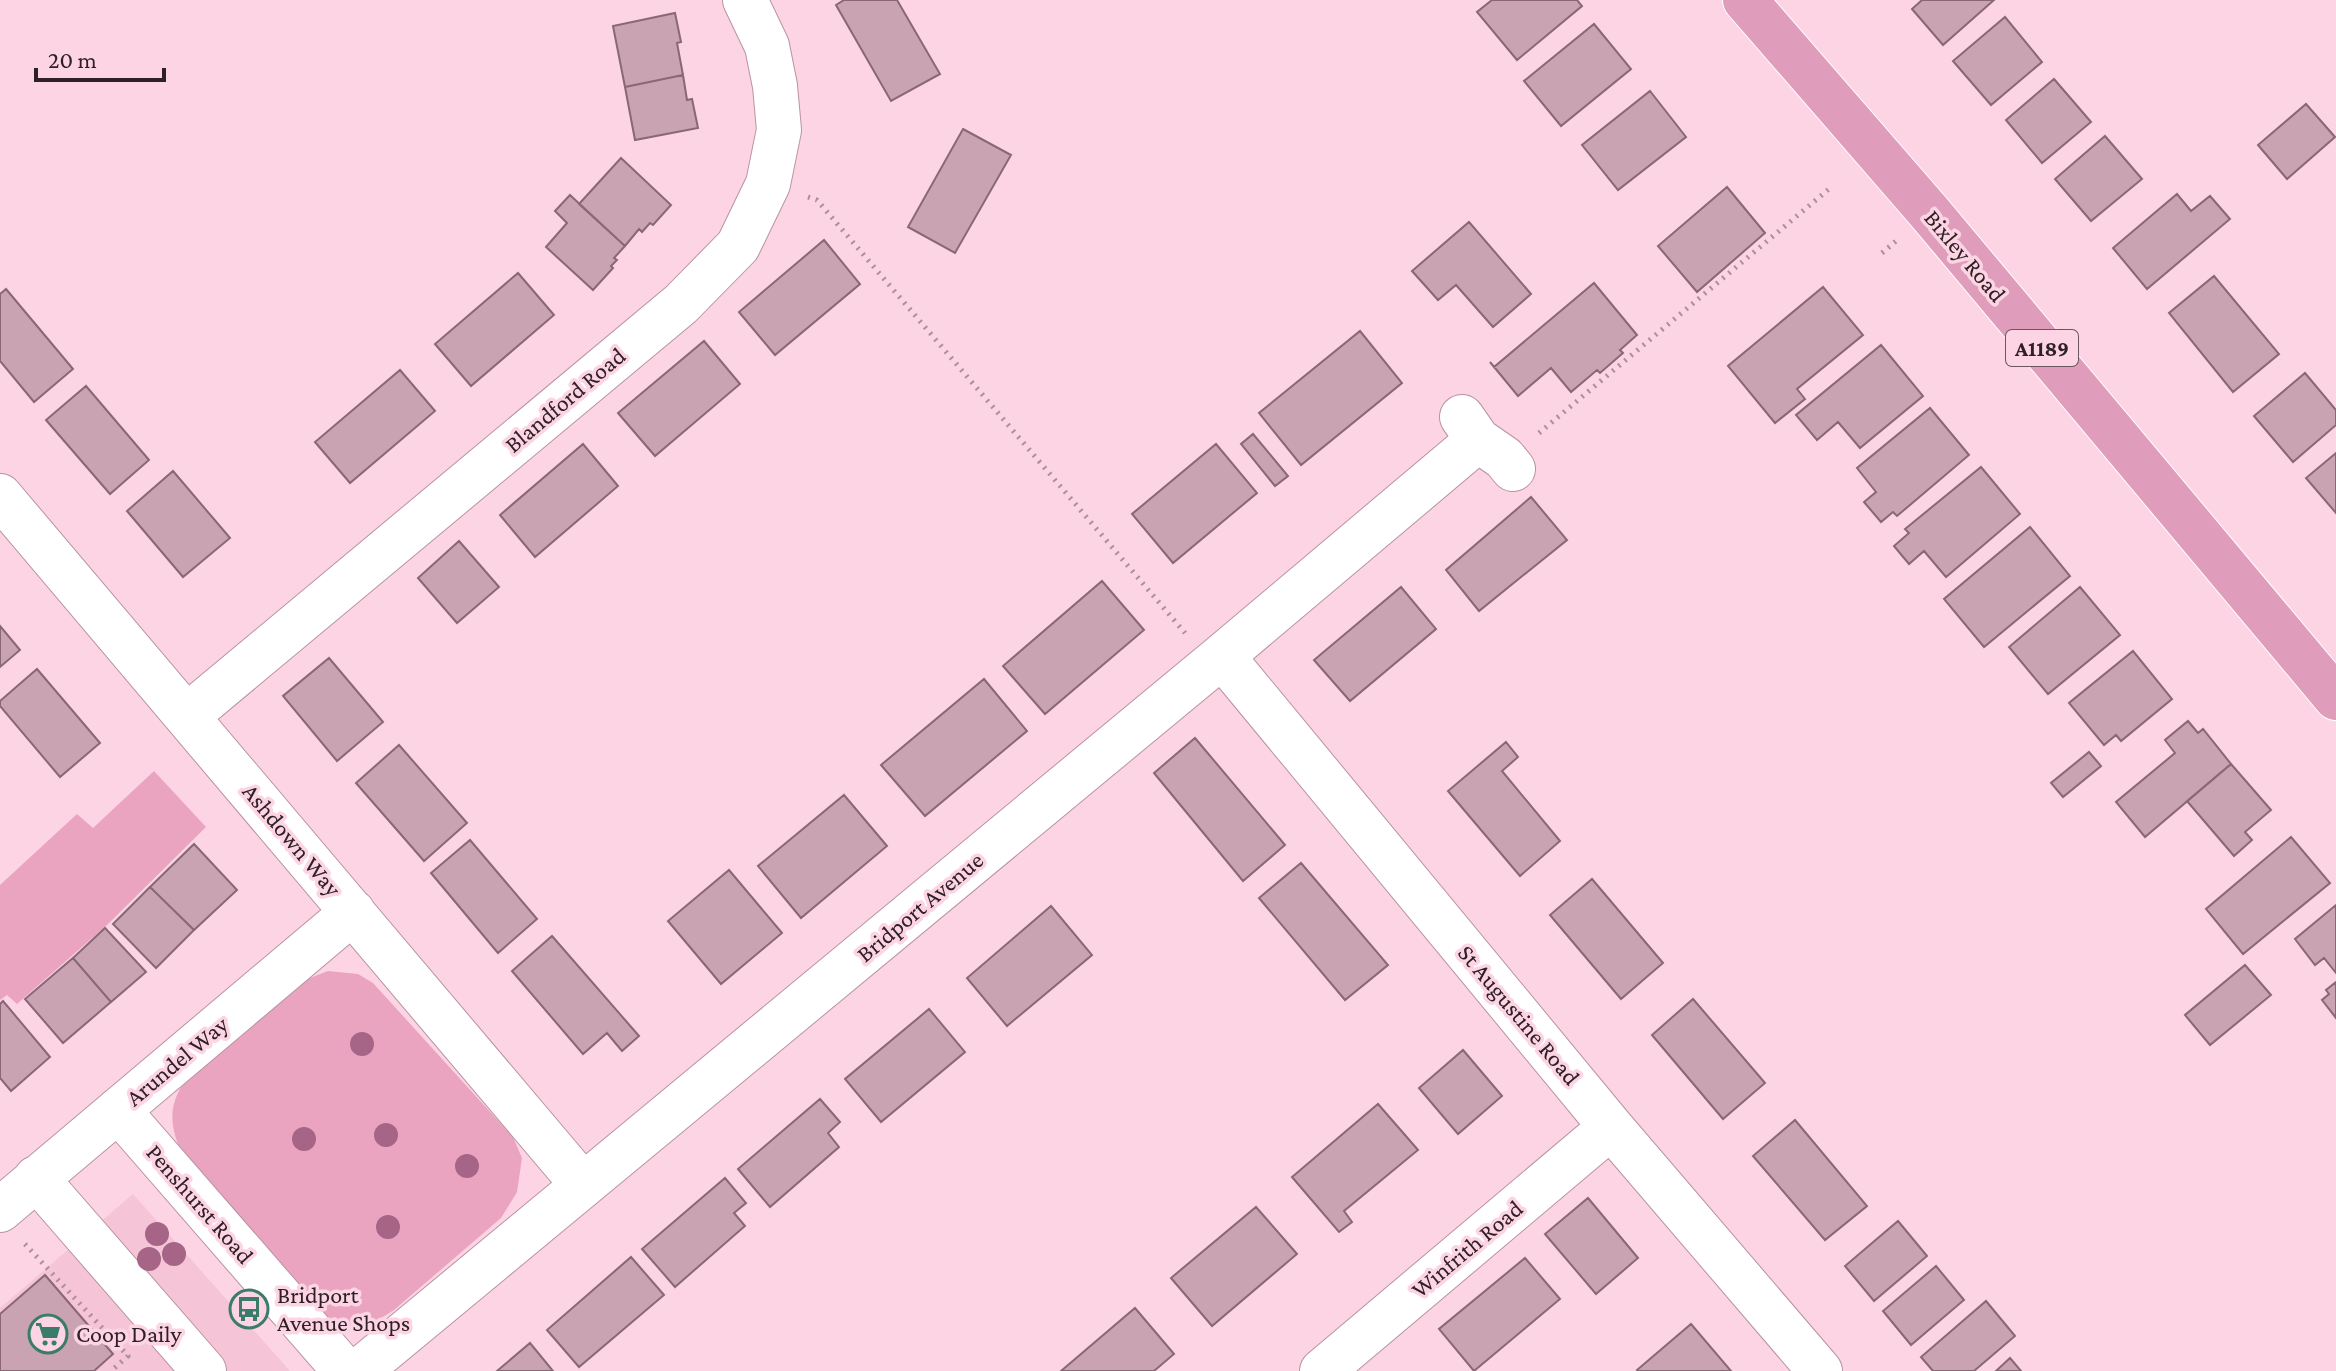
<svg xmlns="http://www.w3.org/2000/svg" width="2336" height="1371" font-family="'Crimson Pro',serif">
<rect width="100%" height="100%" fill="#fcd4e3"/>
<path fill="#f5c5d7" d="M 133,1194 L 290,1371 L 0,1371 L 0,1308 Z"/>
<path fill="#eaa4c0" d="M 154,771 L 206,827 L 107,925 L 17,1004 L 7,995 L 0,1000 L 0,885 L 77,814 L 93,828 Z
M 328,971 L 358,974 L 373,983 L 513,1137 L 522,1158 L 517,1192 L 501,1218 L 394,1310 L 368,1326 L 342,1326 L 318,1316 L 182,1155 C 170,1125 167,1107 186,1079 L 305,980 Z"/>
<path fill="#c9a3b1" stroke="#8a6775" stroke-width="2" d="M 844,0 L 897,0 L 940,74 L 891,101 L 836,5 Z
M 1492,0 L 1577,0 L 1582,6 L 1517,60 L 1477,12 Z
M 1922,0 L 1994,0 L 1943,45 L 1912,9 Z
M 675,13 L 681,42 L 677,43 L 683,75 L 625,87 L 613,26 Z
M 2005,17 L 2042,62 L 1991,105 L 1953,61 Z
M 1594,24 L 1631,69 L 1561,126 L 1524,81 Z
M 683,75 L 687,100 L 692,99 L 698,128 L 635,140 L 625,87 Z
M 2054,79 L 2091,122 L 2042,163 L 2006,120 Z
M 1650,91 L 1686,137 L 1618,190 L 1582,145 Z
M 2306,104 L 2335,137 L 2287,179 L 2258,145 Z
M 963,129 L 1011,155 L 955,253 L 908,227 Z
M 2105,136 L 2142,179 L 2091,221 L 2055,179 Z
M 621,158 L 671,205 L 653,225 L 650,223 L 642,232 L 639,229 L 625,246 L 579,204 Z
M 1727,187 L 1765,233 L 1697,292 L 1658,246 Z
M 2177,194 L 2191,211 L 2210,196 L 2230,219 L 2147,289 L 2113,248 Z
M 570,195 L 625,246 L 614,258 L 617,260 L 611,266 L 613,268 L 593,290 L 546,247 L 567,223 L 555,211 Z
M 1469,222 L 1531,294 L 1493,327 L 1456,285 L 1438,300 L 1412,271 Z
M 824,240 L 860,284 L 775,355 L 739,312 Z
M 518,273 L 554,315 L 471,386 L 435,344 Z
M 2214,276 L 2279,354 L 2233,392 L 2169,313 Z
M 1594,283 L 1637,335 L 1620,350 L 1623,353 L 1600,373 L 1597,370 L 1571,392 L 1551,368 L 1518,396 L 1490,362 L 1494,367 Z
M 1823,287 L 1863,335 L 1797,389 L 1805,399 L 1775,423 L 1728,366 Z
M 6,289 L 73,369 L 34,402 L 0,361 L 0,294 Z
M 1360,331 L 1402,383 L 1301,465 L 1259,413 Z
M 704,341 L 740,384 L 655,456 L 618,413 Z
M 1881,345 L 1923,396 L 1860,448 L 1838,422 L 1817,440 L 1796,415 Z
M 400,370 L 435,411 L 350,483 L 315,442 Z
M 2305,373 L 2336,410 L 2336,425 L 2293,462 L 2254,416 Z
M 86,386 L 149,460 L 110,494 L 46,420 Z
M 1930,408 L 1969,455 L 1897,516 L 1893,512 L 1881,522 L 1864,502 L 1876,492 L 1857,468 Z
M 1253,434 L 1288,476 L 1275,486 L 1241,444 Z
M 583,444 L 618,486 L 535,557 L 500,515 Z
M 1216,444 L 1257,493 L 1173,563 L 1132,514 Z
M 2336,453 L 2336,513 L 2306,478 Z
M 1981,467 L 2020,514 L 1946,577 L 1924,551 L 1909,564 L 1894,546 L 1909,533 L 1905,529 Z
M 173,471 L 230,538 L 183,577 L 127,511 Z
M 1531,497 L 1567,540 L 1479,611 L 1446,570 Z
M 2030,527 L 2070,576 L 1984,647 L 1944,599 Z
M 459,541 L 499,587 L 457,623 L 418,578 Z
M 1102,581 L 1144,630 L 1045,714 L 1003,666 Z
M 1401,587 L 1436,629 L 1350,701 L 1314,660 Z
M 2080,587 L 2120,635 L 2048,694 L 2009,647 Z
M 0,626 L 20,650 L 0,667 Z
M 2133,651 L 2172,699 L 2121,741 L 2116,735 L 2104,745 L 2069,703 Z
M 329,658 L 383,722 L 337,761 L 283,696 Z
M 37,669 L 100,743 L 60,777 L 0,706 L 0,701 Z
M 984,679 L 1027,731 L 925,816 L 881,765 Z
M 2188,721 L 2198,733 L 2203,729 L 2231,764 L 2145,837 L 2116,802 L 2175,753 L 2165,740 Z
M 1195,738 L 1285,845 L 1243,881 L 1154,773 Z
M 1506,742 L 1518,757 L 1502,771 L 1560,841 L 1520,876 L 1448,791 Z
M 399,745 L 467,823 L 424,861 L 356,783 Z
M 2089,752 L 2101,766 L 2063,797 L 2051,783 Z
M 2231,764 L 2271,810 L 2245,832 L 2252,840 L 2234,856 L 2187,801 Z
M 844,795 L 887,846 L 801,918 L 758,866 Z
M 2291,837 L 2330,883 L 2243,954 L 2206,909 Z
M 470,840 L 537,919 L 498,953 L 431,873 Z
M 194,844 L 237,890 L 194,930 L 150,887 Z
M 1301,863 L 1388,965 L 1345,1000 L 1259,898 Z
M 729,870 L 782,933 L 721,984 L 668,921 Z
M 1592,879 L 1663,963 L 1621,999 L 1550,915 Z
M 150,887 L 194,930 L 156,968 L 113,924 Z
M 2336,905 L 2336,973 L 2324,958 L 2315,965 L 2295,939 Z
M 1051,906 L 1092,955 L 1007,1026 L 967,978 Z
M 105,928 L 146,972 L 111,1002 L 73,958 Z
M 552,936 L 639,1036 L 622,1051 L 607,1033 L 583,1054 L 512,971 Z
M 73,958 L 111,1002 L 63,1043 L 25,999 Z
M 2245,965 L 2271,995 L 2210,1045 L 2185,1015 Z
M 2336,982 L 2336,1018 L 2322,1000 L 2329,994 L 2326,990 Z
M 1693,999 L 1765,1083 L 1723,1119 L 1652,1035 Z
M 3,1001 L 50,1057 L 11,1091 L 0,1078 L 0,1004 Z
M 929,1009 L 965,1052 L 881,1122 L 845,1079 Z
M 1463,1050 L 1502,1096 L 1458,1134 L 1419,1088 Z
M 820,1099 L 840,1122 L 828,1133 L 839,1147 L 770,1207 L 738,1169 Z
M 1378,1104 L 1418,1150 L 1344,1211 L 1352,1222 L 1339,1232 L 1292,1177 Z
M 1795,1120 L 1867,1206 L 1825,1240 L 1753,1156 Z
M 725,1178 L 746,1203 L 734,1213 L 745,1226 L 675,1287 L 642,1249 Z
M 1588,1198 L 1638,1258 L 1596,1294 L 1545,1234 Z
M 1256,1207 L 1297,1254 L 1212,1326 L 1171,1278 Z
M 1898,1221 L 1927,1256 L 1874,1301 L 1845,1266 Z
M 631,1257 L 664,1295 L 579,1367 L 547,1330 Z
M 1525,1258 L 1560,1299 L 1474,1371 L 1439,1329 Z
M 1936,1266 L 1964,1300 L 1911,1345 L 1883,1311 Z
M 45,1275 L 113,1354 L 94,1371 L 0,1371 L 0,1314 Z
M 1986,1301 L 2015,1336 L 1974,1371 L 1933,1371 L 1921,1357 Z
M 1135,1308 L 1174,1354 L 1154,1371 L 1061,1371 Z
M 1691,1324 L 1731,1371 L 1638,1371 L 1637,1370 Z
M 530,1343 L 553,1371 L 497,1371 Z
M 2010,1358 L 2021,1371 L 1996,1371 Z"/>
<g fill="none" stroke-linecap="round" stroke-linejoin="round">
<g stroke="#b893a1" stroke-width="46">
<path id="minor" d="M 1462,417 L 1478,440 L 1504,458 L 1513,469
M 0,496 L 583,1185
M 1222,656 L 1611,1127 L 1820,1371
M 187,716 L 681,304 L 738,246 L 768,184 L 779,130 L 775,86 L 767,46 L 745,0
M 118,1110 L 345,1371
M 36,1178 L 204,1371
M 0,1210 L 353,912
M 359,1371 L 1222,656 L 1478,440
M 1322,1371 L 1611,1127"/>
</g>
<g stroke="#fff" stroke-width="46">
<path id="major" d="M 1745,0 L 1929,212 L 2336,698"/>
</g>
<path stroke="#ad8f9a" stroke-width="5" stroke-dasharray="2 6" stroke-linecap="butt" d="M 808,197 L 817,200 L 1185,633
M 1882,253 L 1896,241
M 1539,433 L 1829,189
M 25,1244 L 128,1356 L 111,1371"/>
<use href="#minor" stroke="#fff" stroke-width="44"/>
<use href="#major" stroke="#df9dbb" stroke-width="44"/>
</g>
<g fill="#a66586">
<circle cx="362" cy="1044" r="12"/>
<circle cx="386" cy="1135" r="12"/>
<circle cx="304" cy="1139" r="12"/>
<circle cx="467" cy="1166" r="12"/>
<circle cx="388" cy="1227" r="12"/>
<circle cx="157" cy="1234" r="12"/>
<circle cx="174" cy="1254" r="12"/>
<circle cx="149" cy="1259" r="12"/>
</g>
<defs>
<g id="bus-ring" transform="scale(2)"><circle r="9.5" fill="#fcd4e3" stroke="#3b7b69" stroke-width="1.5"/><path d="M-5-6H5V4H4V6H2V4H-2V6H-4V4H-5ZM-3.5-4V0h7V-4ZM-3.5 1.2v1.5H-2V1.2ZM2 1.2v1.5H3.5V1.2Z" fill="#3b7b69"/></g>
<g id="supermarket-ring" transform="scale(2)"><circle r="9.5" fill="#fcd4e3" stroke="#3b7b69" stroke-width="1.5"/><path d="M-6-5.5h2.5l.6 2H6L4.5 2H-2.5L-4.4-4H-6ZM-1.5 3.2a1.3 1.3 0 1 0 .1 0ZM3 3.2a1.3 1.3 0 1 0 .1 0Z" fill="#3b7b69"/></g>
</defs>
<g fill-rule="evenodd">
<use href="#bus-ring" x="249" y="1309"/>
<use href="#supermarket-ring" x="48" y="1334"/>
</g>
<g text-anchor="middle" stroke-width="7" stroke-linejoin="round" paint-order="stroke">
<rect fill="#fcd4e3" stroke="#6c565e" stroke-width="2" x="2006" y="330" width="72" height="36" rx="6"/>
<g font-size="22" font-weight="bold" fill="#2e2025">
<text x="2042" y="356">A1189</text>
</g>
<g font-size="24" fill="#2e2025" stroke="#fcd4e3">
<text transform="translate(1965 256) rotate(50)" y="8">Bixley Road</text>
<text transform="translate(565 400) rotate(-40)" y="8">Blandford Road</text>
<text transform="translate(292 840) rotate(50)" y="8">Ashdown Way</text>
<text transform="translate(920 907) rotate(-40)" y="8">Bridport Avenue</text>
<text transform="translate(1519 1015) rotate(50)" y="8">St Augustine Road</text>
<text transform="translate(177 1061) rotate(-40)" y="8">Arundel Way</text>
<text transform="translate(200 1204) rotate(49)" y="8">Penshurst Road</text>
<text transform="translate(1467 1249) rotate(-40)" y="8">Winfrith Road</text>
</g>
<g font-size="24" fill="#2e2025" stroke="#fcd4e3" text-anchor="start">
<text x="277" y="1303">Bridport<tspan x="277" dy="28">Avenue Shops</tspan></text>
<text x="76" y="1342">Coop Daily</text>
</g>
</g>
<path d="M36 68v12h128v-12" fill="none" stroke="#2e2025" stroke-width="4"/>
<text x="48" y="68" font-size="24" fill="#2e2025" stroke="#fcd4e3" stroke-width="6" paint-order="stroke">20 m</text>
</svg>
